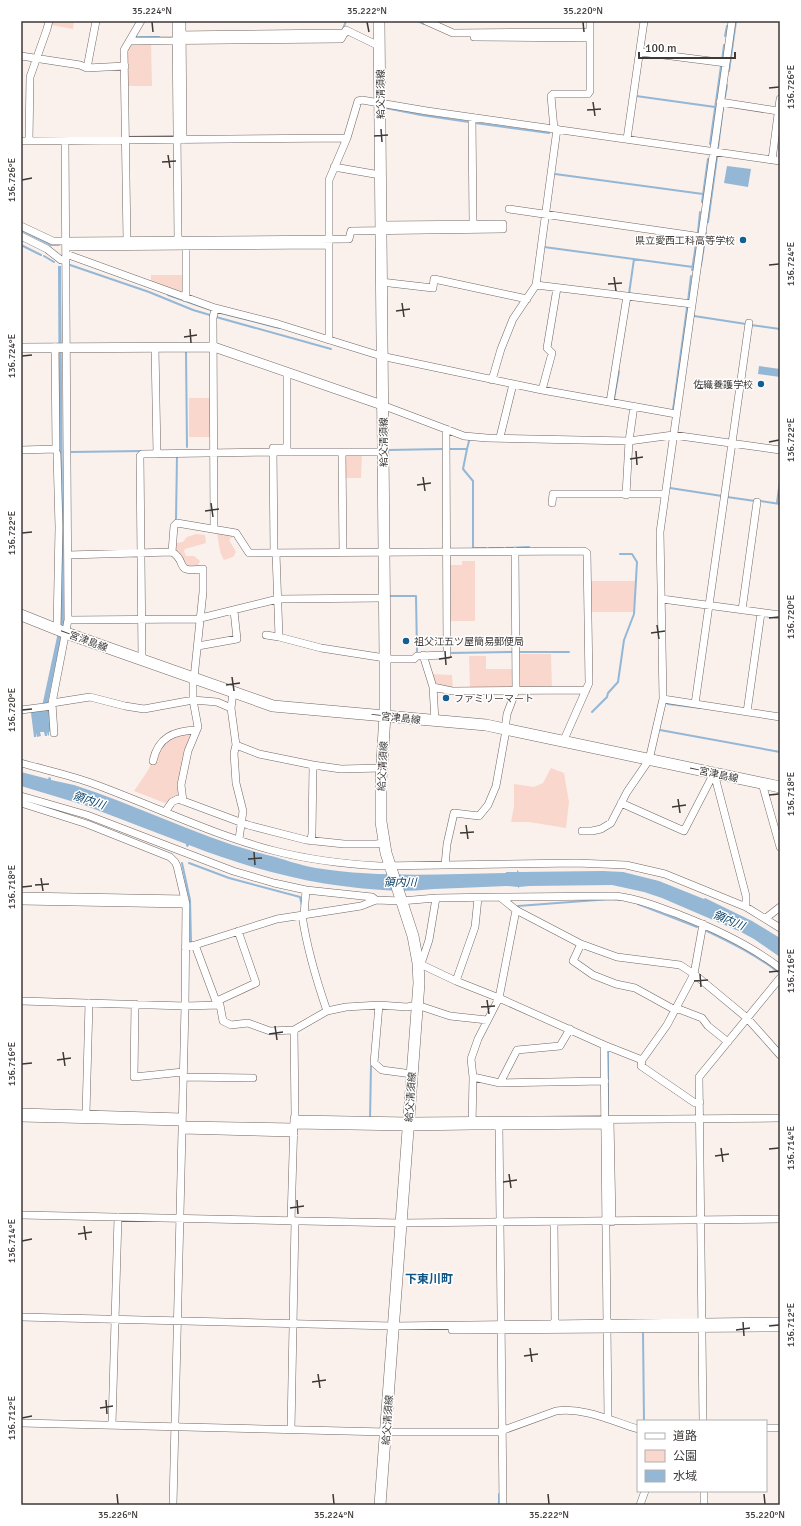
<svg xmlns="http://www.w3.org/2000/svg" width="801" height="1526" font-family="Signika,'Noto Sans JP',sans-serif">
<rect width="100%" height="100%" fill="#faf0ec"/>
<path fill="#fad7cc" d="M 51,21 L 74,21 L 73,29 L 51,25 Z
M 130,43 L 151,43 L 152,86 L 127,86 L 126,50 Z
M 151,275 L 185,275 L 185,295 L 151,283 Z
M 189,398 L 211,398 L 212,437 L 189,437 Z
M 345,453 L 362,454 L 361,478 L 344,478 Z
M 219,533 L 232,534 L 232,537 L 229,540 L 236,552 L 233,557 L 224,560 C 219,552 219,543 217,534 Z
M 196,534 L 205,535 L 206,543 L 185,549 L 184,551 L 186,556 L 194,556 L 200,561 L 197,567 L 187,568 L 175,552 L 176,543 L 183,542 L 187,537 Z
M 462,561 L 475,561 L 475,621 L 449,621 L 449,565 L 462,565 Z
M 590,581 L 635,581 L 634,612 L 591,612 Z
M 517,654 L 551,654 L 552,689 L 518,689 Z
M 469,656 L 486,656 L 486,669 L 514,669 L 513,688 L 470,689 Z
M 430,674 L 452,675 L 453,689 L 434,686 Z
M 189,732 L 191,736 L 178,787 L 179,796 L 165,803 L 134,791 L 147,772 L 156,754 L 170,738 Z
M 551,768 L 564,773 L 569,802 L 566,828 L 529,822 L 511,822 L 514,807 L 514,784 L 534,787 L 543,783 Z"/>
<path fill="#94b7d5" d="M 727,166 L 751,169 L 748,187 L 724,183 Z
M 58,266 L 61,266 L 64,622 L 48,702 L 51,731 L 49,732 L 49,735 L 48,736 L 47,732 L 47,736 L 45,736 L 44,732 L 40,732 L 41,736 L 37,737 L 37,733 L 36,737 L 34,737 L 31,713 L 31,711 L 40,710 L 43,702 L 60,623 Z
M 759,366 L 780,369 L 780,377 L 758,374 Z
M 21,772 L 48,779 L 49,777 L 51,778 L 51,780 C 59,782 66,783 74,785 C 139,806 201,838 267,855 C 284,859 298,865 316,868 C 378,878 443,874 506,873 L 506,872 L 517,872 L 517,870 L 519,872 L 603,871 L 623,872 L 659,881 L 704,899 L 705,898 L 752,921 L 780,938 L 780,957 L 754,939 L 741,932 L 662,898 L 644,892 L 612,885 L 529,886 L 519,887 L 519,889 L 518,887 L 507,886 C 483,887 459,888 434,889 C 422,890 410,891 398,891 C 323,888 258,872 189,845 L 188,847 L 186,846 L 186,844 L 84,805 L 21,786 Z"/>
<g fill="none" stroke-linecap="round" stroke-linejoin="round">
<path stroke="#94b7d5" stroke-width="2" d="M 418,21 L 424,24
M 343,29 L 346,21
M 725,36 L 727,26
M 136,37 L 159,37
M 722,61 L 724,45
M 729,71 L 736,21
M 636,96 L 715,107
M 725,97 L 727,85
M 386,108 L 421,115 L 469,122
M 475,123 L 549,133
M 710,144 L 721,66
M 718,148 L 723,108
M 555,174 L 703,194
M 702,202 L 708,159
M 708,222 L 717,157
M 21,230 L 51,245 L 59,245
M 698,232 L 700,212
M 21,245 L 41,255
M 544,247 L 693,267
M 44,256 L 54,262
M 70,265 L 149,292 L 193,310 L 210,315
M 701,265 L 706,233
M 692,270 L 697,238
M 629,294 L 634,259
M 168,295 L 211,310
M 688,301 L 691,276
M 217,312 L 279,328
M 694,316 L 746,324
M 216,317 L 331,349
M 751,325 L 780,329
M 186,351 L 187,447
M 614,399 L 619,371
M 673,410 L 687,308
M 448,449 L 467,449 L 463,469 L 473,481 L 473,548 L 486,548
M 467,449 L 469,441
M 388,450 L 443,449
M 71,452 L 143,451
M 670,488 L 722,496
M 727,497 L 755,501
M 760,501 L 780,504
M 777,503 L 780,481
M 176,520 L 177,455
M 489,548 L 503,548
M 506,548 L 529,547
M 388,596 L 416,596 L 417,653
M 518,652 L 569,652
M 449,653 L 514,652
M 668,704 L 701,708
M 592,712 L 607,697 L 608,693 L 618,682 L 624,640 L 634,614 L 637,562 L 632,554 L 620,554
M 660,730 L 780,752
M 182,863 L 190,900 L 191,942
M 189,863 L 229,878 L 300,897 L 302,906
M 638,904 L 697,927
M 518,906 L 610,899 L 623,900
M 707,931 C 732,943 756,955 778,972
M 608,1051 L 608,1116
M 370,1119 L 371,1066
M 643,1332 L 644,1421
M 499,1494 L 499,1505"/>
<g stroke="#706764" stroke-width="8">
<path id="minor" d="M 176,21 L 178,240
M 182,21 L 183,140
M 426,21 L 453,33 L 590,32
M 176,35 L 345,33
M 474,37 L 590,38
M 130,41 L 341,39 L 346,30 L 379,46
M 640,52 L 726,63
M 21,56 L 80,65 L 87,68 L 125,66
M 87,68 L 96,21
M 720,102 L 778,111
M 472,117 L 473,224
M 554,129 L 551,96 L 553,94 L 588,94 L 590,91 L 590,21
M 627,139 L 644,21
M 21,141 L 347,138 L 358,101 L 362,100 L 427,111 L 780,161
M 29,141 L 30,77 L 47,29 L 49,21
M 772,160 L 780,99
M 334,167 L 380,175
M 509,209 L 702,237
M 21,226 L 53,241 L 66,241 L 349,239 L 351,231 L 503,229 L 503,224 L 381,225
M 21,236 L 47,249 L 61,260 L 66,260
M 127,241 L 124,50 L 141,21
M 66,247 L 329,245
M 66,254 L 215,308 L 278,324 L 381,356 L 542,390 L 676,414
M 381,282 L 433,288 L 434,279 L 527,299
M 536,285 L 692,304
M 186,298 L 186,242
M 329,340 L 329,180 L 347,138
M 155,348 L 157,454
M 492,380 L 501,349 L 513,319 L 536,285 L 557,129
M 542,390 L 552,353 L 547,348 L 557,288
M 610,402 L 627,296
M 382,405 L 464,436 L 487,438 L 629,441 L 673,435 L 780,450
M 500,437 L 513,384
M 21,450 L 56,449 L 55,347
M 342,452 L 343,552
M 57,454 L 59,527 L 57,629
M 626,495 L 629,441 L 634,406
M 552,503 L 553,494 L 665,494
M 214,529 L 213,318 L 215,308
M 172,552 C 189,562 172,573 203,569 L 203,592 L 194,678
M 274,553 L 273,448 L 287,448 L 287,373
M 276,553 L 279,637 L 321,648 L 385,658
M 68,555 L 172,552 L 174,526 L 177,523 L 236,533 L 249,553 L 584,551 L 587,553 L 589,683 L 563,742
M 662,599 L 780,615
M 742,610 L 757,502
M 68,620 L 197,619 L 278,599 L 384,598
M 266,635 L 279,637
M 198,646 L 237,639 L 234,611
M 423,655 L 433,687 L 435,721
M 142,659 L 140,456 L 142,454 L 273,452 L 383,452
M 385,659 L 414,659 L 417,656 L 447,655 L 446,429
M 433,687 L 452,691 L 586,690
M 233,692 L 231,708 L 236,745 L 259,754 L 313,765 L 341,769 L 382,768
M 663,699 L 780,717
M 52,703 L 90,697 L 125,706 L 144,709 L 193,700 L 193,677
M 695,704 L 749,323
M 21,710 L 52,706
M 747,712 L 761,613
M 505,729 L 507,714 L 516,690 L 515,551
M 54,733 L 52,703 L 68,620 L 65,141
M 236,745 L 234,753 L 236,783 L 243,811 L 239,839
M 153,761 C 158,737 174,731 196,730
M 21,763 C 45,770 70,775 94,784 C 154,806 213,835 275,851 C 310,860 345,864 380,866 L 576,863 L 626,865 L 665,874 L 746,907 L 780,928
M 714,773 L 746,896 L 746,907
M 762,783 L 780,847
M 21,796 L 87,815 L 233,871 L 274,883 L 306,890 L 372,897 L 376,900 L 401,901 L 436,898 L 500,897 L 516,910 L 581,944 L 617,957 L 680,965 L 694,974 L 747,1018 L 780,1055
M 183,801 L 181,785 L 188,751 L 198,727 L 193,700 L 217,702 L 231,708
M 21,803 L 87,824 L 170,857 L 175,862 L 177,866 L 186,904 L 185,1006 L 173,1505
M 621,803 L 684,831 L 714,773
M 165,812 L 172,802 L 178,799 L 248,825 L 306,840 L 344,844 L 376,844 L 384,843
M 582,831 L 592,831 L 601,829 L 611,823 L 627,792 L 649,760 L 663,699 L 660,532 L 732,21
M 311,841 L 312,833 L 313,765
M 445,865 L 447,844 L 454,813 L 479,816 L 488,805 L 496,786 L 506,730
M 21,896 L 185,899
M 500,897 L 616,896 C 639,899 659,907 680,915 C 716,929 750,945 780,968
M 21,901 L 186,904
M 302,915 C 307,949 316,979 327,1011
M 304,915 L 306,890
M 766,918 L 780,907
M 581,944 L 573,961 L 593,975 L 616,984 L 635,988 L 675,1010
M 195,945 L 217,1004
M 185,947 L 195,945 L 277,919 L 361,906 L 376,900
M 418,963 L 456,981 L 499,998 L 604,1045 L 642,1060 L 641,1066 L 695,1103 L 700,1102
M 421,964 L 429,940 L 436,898
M 456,981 L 475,927 L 478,898
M 21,1001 L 185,1006 L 220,1005 L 223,1021 L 231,1025 L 248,1023 L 270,1031 L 294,1030 L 327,1011 L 346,1007 L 379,1005 L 407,1007 L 417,1005 L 450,1016 L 487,1020
M 217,1001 L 256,983 L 238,931
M 135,1004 L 134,1077 L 183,1072
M 379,1005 L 374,1063 L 382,1070 L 412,1074
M 676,1008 L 702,1018 L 708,1026 L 728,1042
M 604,1045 L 608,1419
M 642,1060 L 667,1025 L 694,974 L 703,924
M 183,1077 L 253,1078
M 473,1077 L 500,1083 L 517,1050 L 560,1046 L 570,1029
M 500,1083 L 605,1081
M 21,1112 L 182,1117
M 86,1114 L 89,1003
M 21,1118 L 182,1122
M 294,1119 L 409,1121 L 780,1118
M 610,1120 L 612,1222
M 182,1125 L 294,1127
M 294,1125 L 408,1127 L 472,1126
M 499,1126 L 605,1125
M 182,1130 L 294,1133
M 21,1215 L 401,1223 L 780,1219
M 291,1221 L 294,1119 L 295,1115 L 294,1030
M 554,1222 L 555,1324
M 21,1317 L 393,1326 L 780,1321
M 452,1330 L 780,1328
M 703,1421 L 699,1077 L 780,978
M 21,1423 L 386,1432 L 498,1432 L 556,1411 C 584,1407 612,1421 638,1429
M 112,1425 L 118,1217
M 766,1428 L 780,1428
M 291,1430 L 295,1221
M 704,1491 L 704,1505
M 503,1505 L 499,1126 L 472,1126 L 473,1077 L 471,1059 L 478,1039 L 499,998 L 516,910
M 640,1505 L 645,1491"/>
</g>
<g stroke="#706764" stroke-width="10">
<path id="tertiary" d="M 21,348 L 214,347 L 382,405"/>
</g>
<g stroke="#706764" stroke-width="12">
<path id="secondary" d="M 379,21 L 385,658 L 385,715 L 381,779 L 381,822 L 386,853 L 413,936 L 418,963 L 419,983 L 380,1505
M 21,615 L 66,633 L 273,706 L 486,725 L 780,787"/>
</g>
<use href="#minor" stroke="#fff" stroke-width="7"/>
<use href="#tertiary" stroke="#fff" stroke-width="9"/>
<use href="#secondary" stroke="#fff" stroke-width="11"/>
</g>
<path fill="none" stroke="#3d3937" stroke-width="1.5" d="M 152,22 L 153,32M 367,22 L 369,32M 583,22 L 584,32M 769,88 L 779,87M 593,102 L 595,116M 587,110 L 601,109M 381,129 L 382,142M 374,136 L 388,135M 168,155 L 170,168M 162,162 L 176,161M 22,180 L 32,178M 769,265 L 779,264M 614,277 L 616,291M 608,284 L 622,283M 402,303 L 404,317M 396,311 L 410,309M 190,329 L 191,343M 184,337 L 197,335M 22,356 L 32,355M 769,442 L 779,440M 636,451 L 637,465M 630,459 L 643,457M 423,477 L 425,491M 417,485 L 431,483M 211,503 L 213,517M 205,511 L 219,509M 22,533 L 32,532M 769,618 L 779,617M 657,625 L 659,639M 651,633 L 665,631M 445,651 L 446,665M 439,659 L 452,657M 232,677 L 234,691M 226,685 L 240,683M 22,710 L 32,709M 769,795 L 779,794M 678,799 L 680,813M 672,807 L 686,805M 466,825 L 468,839M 460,833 L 474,832M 254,852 L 255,865M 248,859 L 262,858M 41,878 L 43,891M 35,885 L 49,884M 22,887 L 32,886M 769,972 L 779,971M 700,974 L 701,987M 694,981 L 708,980M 487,1000 L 489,1014M 481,1007 L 495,1006M 275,1026 L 277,1040M 269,1034 L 283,1032M 63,1052 L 65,1066M 57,1060 L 71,1058M 22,1064 L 32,1063M 721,1148 L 723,1162M 769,1149 L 779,1148M 715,1156 L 729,1154M 509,1174 L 511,1188M 503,1182 L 517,1180M 297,1200 L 298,1214M 290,1208 L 304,1206M 84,1226 L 86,1240M 78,1234 L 92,1232M 22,1241 L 32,1239M 743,1322 L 744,1336M 769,1326 L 779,1325M 736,1330 L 750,1328M 530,1348 L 532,1362M 524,1356 L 538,1354M 318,1374 L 320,1388M 312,1382 L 326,1380M 106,1400 L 107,1414M 100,1408 L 113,1406M 22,1418 L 32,1416M 117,1494 L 118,1504M 333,1494 L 334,1504M 548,1494 L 549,1504M 764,1494 L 765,1504"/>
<g fill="#135e92" stroke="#fff" stroke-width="1.5">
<circle cx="743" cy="240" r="4"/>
<circle cx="761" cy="384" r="4"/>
<circle cx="406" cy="641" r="4"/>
<circle cx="446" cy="698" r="4"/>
</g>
<g text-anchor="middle" stroke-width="3" stroke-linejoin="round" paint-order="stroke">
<g font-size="10" fill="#3d3937" stroke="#fff">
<text transform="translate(380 94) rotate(-90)" y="4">給父清須線</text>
<text transform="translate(383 442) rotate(-90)" y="4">給父清須線</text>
<text transform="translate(84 639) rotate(20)" y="4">一宮津島線</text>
<text transform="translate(396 717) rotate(6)" y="4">一宮津島線</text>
<text transform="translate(382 766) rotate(-87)" y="4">給父清須線</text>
<text transform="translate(714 773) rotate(12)" y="4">一宮津島線</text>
<text transform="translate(410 1097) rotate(-86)" y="4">給父清須線</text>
<text transform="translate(387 1420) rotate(-86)" y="4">給父清須線</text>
</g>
<g font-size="10" fill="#3d3937" stroke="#fff" text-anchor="end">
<text x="735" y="244">県立愛西工科高等学校</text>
<text x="753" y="388">佐織養護学校</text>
<text x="414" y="645" text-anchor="start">祖父江五ツ屋簡易郵便局</text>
<text x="454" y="702" text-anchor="start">ファミリーマート</text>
</g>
<g font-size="11" font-style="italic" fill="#003c63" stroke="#fff">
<text transform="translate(89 800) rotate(19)" y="4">領内川</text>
<text transform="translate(400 882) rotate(1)" y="4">領内川</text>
<text transform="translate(729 920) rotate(23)" y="4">領内川</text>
</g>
<g font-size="12" font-weight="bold" fill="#115584" stroke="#fff">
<text x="429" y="1283">下東川町</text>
</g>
</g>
<rect width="801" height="1526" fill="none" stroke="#ffffff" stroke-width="44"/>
<rect x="637" y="1420" width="130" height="72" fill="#ffffff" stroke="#b1b0af"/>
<rect x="645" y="1433" width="20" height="6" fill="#ffffff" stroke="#b1b0af"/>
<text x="673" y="1440" font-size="12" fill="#3d3937">道路</text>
<rect x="645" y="1450" width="20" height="12" fill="#fad7cc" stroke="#b1b0af"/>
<text x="673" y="1460" font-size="12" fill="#3d3937">公園</text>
<rect x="645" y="1470" width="20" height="12" fill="#94b7d5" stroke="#b1b0af"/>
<text x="673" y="1480" font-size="12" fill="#3d3937">水域</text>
<path d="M639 52v6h96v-6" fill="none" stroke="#3d3937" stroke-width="2"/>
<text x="645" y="52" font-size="12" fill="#3d3937" stroke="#ffffff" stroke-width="3" paint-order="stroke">100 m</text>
<rect x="22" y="22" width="757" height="1482" fill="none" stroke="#3d3937" stroke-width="1.5"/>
<g font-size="10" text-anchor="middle" fill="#3d3937">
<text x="152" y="14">35.224°N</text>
<text x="367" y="14">35.222°N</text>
<text x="583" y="14">35.220°N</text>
<text transform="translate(790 87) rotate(-90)" y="4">136.726°E</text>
<text transform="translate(11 180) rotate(-90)" y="4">136.726°E</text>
<text transform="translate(790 264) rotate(-90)" y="4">136.724°E</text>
<text transform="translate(11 356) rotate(-90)" y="4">136.724°E</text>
<text transform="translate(790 440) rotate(-90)" y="4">136.722°E</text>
<text transform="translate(11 533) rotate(-90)" y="4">136.722°E</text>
<text transform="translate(790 617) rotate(-90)" y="4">136.720°E</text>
<text transform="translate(11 710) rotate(-90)" y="4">136.720°E</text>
<text transform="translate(790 794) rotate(-90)" y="4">136.718°E</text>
<text transform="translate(11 887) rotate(-90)" y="4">136.718°E</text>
<text transform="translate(790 971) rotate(-90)" y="4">136.716°E</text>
<text transform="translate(11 1064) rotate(-90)" y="4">136.716°E</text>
<text transform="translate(790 1148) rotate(-90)" y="4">136.714°E</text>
<text transform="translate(11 1241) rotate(-90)" y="4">136.714°E</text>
<text transform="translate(790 1325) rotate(-90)" y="4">136.712°E</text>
<text transform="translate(11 1418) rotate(-90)" y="4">136.712°E</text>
<text x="118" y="1518">35.226°N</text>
<text x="334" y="1518">35.224°N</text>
<text x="549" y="1518">35.222°N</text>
<text x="765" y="1518">35.220°N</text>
</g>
</svg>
